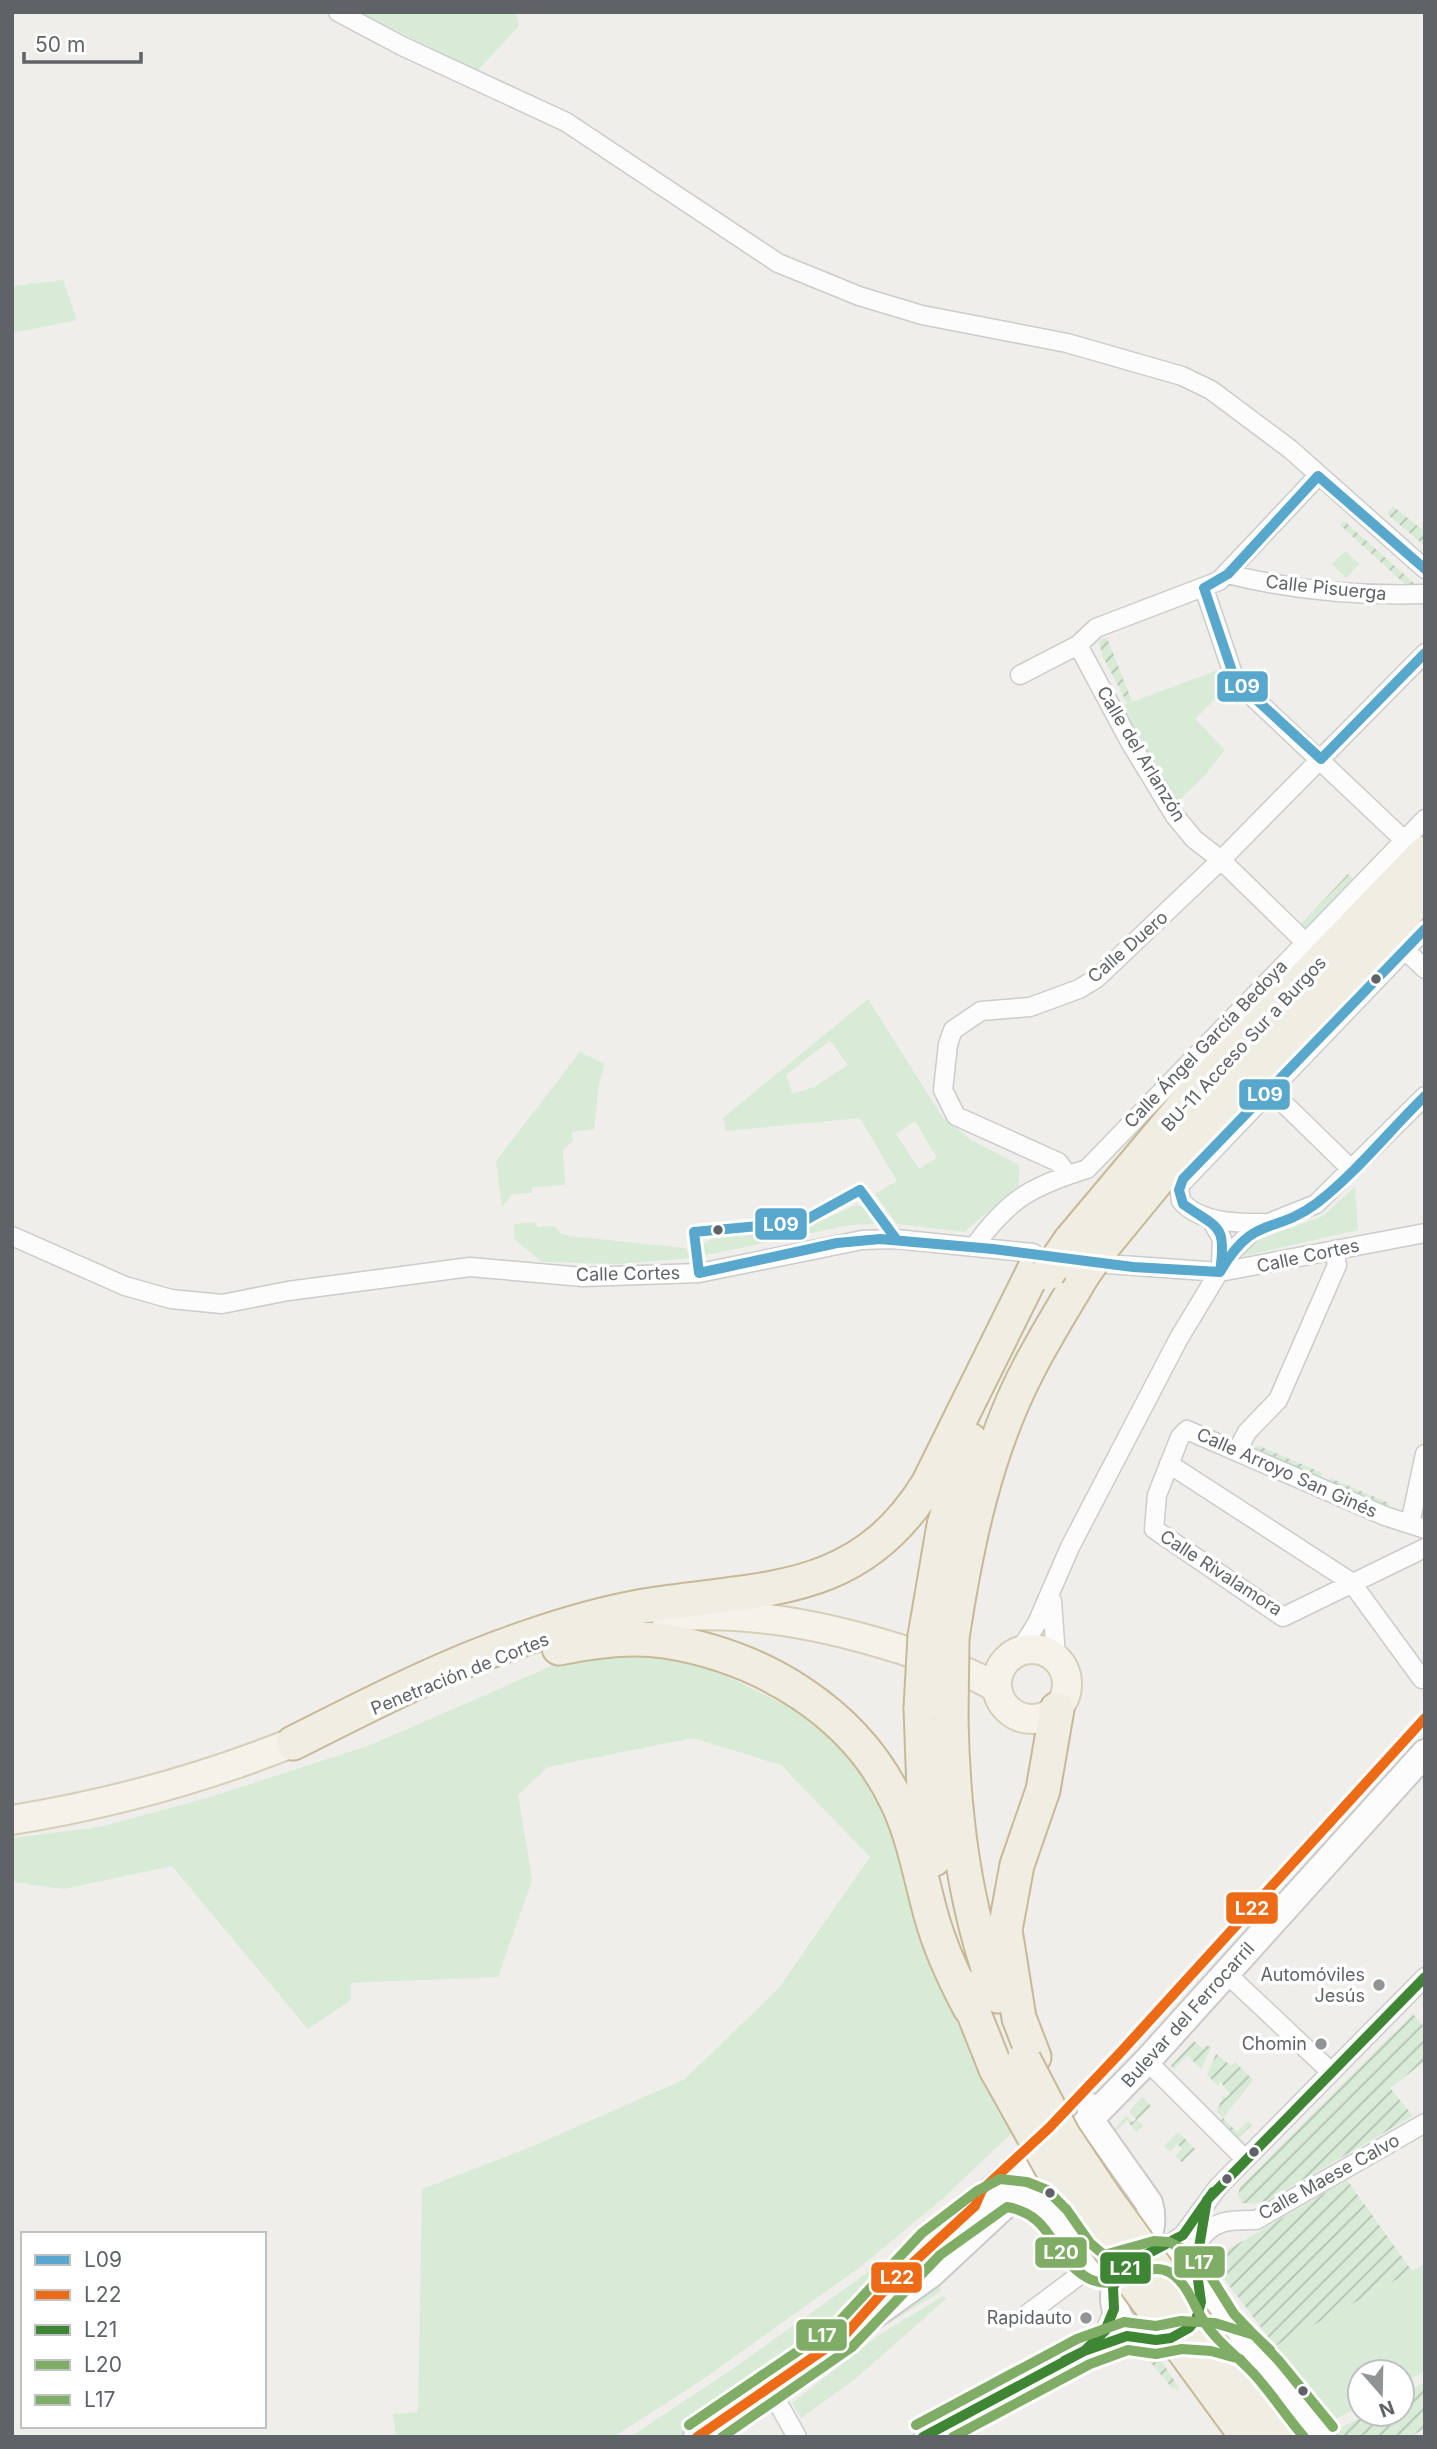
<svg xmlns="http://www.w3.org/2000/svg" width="1437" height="2449" font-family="Inter,sans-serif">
<defs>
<pattern id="garden-furrows" width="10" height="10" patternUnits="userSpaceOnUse" patternTransform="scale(1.75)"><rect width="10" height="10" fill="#d8ebd6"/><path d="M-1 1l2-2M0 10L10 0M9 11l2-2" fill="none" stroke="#b2c2b1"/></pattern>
</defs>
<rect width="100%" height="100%" fill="#efeeea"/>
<path fill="#d8ebd6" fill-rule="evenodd" d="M 359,12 L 516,12 L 519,26 L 477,71 Z
M 63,280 L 77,320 L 12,333 L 12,286 Z
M 1345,551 L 1359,564 L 1346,578 L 1332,564 Z
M 1221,669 L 1229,685 L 1195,719 L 1225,750 L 1205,775 L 1174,805 L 1118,707 Z
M 868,999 L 943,1118 L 971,1140 L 1019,1165 L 1019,1185 L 964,1232 L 897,1224 L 875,1194 L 897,1181 L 860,1118 L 726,1131 L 723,1118 ZM 830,1040 L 848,1065 L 814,1087 L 793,1094 L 786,1075 ZM 915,1121 L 937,1158 L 919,1169 L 896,1134 Z
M 580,1052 L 605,1064 L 599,1083 L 594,1129 L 572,1132 L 573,1141 L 563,1150 L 565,1185 L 532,1187 L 532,1193 L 512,1194 L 502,1207 L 496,1161 Z
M 1355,1187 L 1358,1230 L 1244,1256 L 1244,1249 L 1258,1240 L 1323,1216 Z
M 856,1205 L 864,1207 L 875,1224 L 849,1225 L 702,1256 L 702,1245 L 714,1237 L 807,1227 Z
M 536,1222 L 537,1227 L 555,1226 L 560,1233 L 569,1236 L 685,1248 L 691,1258 L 621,1264 L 542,1262 L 514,1239 L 514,1224 Z
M 629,1655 L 674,1659 L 722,1674 L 818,1721 L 866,1772 L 907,1852 L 1014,2131 L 941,2200 L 859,2268 L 699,2382 L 613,2437 L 396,2437 L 393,2414 L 418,2412 L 422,2189 L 533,2146 L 685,2079 L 778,1989 L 870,1857 L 781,1765 L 693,1738 L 548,1767 L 518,1795 L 532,1880 L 498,1977 L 351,1983 L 351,2000 L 308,2029 L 172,1866 L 64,1889 L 12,1882 L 12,1838 L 100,1827 L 207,1798 L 368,1746 L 568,1659 Z
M 931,2227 L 933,2231 L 846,2319 L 709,2419 L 680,2437 L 630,2437 L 731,2370 Z
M 1425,2264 L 1425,2371 L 1402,2383 L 1402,2372 L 1360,2372 L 1360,2406 L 1332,2421 L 1275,2346 Z
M 938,2280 L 941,2291 L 876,2331 L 785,2401 L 783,2397 Z
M 943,2296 L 947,2298 L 854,2380 L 801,2418 L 792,2403 L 879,2335 Z"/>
<path fill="url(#garden-furrows)" d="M 1393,506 L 1425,532 L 1425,546 L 1387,514 Z
M 1344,521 L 1415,584 L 1408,587 L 1340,525 Z
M 1107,638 L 1132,701 L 1127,703 L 1102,655 L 1099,641 Z
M 1348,874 L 1354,880 L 1304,932 L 1298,927 Z
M 1257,1445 L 1322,1473 L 1320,1480 L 1254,1452 Z
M 1330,1478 L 1389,1503 L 1389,1511 L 1328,1483 Z
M 1413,2014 L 1425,2028 L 1425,2061 L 1390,2088 L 1413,2116 L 1261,2204 L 1242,2203 L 1238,2195 L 1240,2187 Z
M 1194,2041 L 1203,2049 L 1207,2045 L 1211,2048 L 1201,2069 L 1187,2055 L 1174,2069 L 1171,2066 Z
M 1216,2054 L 1231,2066 L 1235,2062 L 1253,2080 L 1223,2118 L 1237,2132 L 1248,2121 L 1252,2125 L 1238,2138 L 1221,2120 L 1223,2118 L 1217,2112 L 1223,2095 L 1226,2098 L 1230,2094 L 1220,2081 L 1218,2086 L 1207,2075 Z
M 1142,2097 L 1151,2106 L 1137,2120 L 1144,2126 L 1136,2132 L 1127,2120 L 1114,2133 L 1113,2131 L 1126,2116 L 1133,2122 L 1136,2119 L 1129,2112 Z
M 1178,2132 L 1195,2149 L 1182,2162 L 1175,2156 L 1182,2149 L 1178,2144 L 1170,2152 L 1164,2146 Z
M 1347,2180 L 1412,2271 L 1275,2346 L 1210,2260 Z
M 1146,2357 L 1160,2359 L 1180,2389 L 1172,2388 Z
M 1425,2382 L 1425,2428 L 1410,2437 L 1335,2437 L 1332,2433 L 1367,2414 L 1402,2414 L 1402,2395 Z"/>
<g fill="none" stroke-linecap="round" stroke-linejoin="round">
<g stroke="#cbcccc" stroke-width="21">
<path id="street" d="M 338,12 L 402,46 L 566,122 L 778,263 L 859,296 L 922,315 L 1067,343 L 1182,376 L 1211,390 L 1290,449 L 1425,569
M 1228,574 C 1291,590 1359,596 1425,594
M 1204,588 L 1235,680 L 1404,840
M 1078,645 L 1130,742 L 1175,816 L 1194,839 L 1221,860 L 1305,942
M 1020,675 L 1078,645 L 1096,628 L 1219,581 L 1318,476
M 1405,950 L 1425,969
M 1270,1090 L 1351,1169
M 1068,1175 L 1058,1162 L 956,1116 L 943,1090 L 948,1044 L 953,1030 L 981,1011 L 1030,1007 L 1079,989 L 1097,978 L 1221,860 L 1425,653
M 1210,1218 L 1222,1239 L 1221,1264
M 1263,1223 C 1236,1223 1200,1223 1181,1201 L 1179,1186 L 1425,929
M 12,1236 L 125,1286 L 171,1299 L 222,1304 L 288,1291 L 470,1267 L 583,1277 L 699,1273 L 862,1240 L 896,1239 L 1033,1253
M 974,1247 C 1008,1199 1032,1186 1087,1169 L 1425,819
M 1107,1264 L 1220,1272 L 1425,1233
M 1237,1451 L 1247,1432 L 1278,1400 L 1337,1265 L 1334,1250
M 1169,1464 L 1351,1582 L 1422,1679
M 1410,1524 L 1425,1454
M 1425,1529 L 1385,1516 L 1187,1430 L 1180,1437 L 1157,1495 L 1154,1529 L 1283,1617 L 1425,1548
M 1052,1601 L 1056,1657
M 1020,1650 L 1037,1623 L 1070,1547 L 1179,1338 L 1231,1252 L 1256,1228 L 1316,1204 L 1425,1096
M 1226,1973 L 1331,2072
M 1147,2061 L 1245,2159
M 1198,2242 C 1214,2219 1230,2220 1256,2220 L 1425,2123
M 1145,2255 L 1170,2244 L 1183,2235 L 1218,2187 L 1425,1977
M 1196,2279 L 1199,2230
M 1026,2315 L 1093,2265
M 1090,2346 L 1105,2331 L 1114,2309
M 770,2389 L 797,2437
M 923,2437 L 1084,2351 L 1136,2335"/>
</g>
<g stroke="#cacacb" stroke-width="30">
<path id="secondary" d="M 1091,2107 L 1091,2121 L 1149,2203 C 1155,2223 1149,2240 1138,2258
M 1005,2192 C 1017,2193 1033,2195 1043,2202 C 1076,2226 1075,2281 1128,2264
M1114 2297a43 43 0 1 1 86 0a43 43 0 1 1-86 0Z
M 1200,2288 L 1218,2317 L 1269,2370 L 1323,2437
M 875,2300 L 931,2244 L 1052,2136
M 697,2437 L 824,2351 L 931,2274 L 1017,2194 L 1147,2061 L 1425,1753"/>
</g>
<g stroke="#d7ceb8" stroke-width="32">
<path id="primary" d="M 666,1617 C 748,1610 824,1625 903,1650 C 936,1661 967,1670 997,1688
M997 1684a35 35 0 1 1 70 0a35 35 0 1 1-70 0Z
M 12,1820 C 116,1803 217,1775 313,1734"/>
</g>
<g stroke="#c8b996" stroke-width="37">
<path id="highway" d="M 1070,1241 L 1197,1090 L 1425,853
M 1100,1250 L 1187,1144 L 1425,892
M 925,1636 L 944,1525 L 970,1440
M 952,1638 C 966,1546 985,1452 1029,1368 C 1045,1337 1064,1307 1082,1276
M 559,1648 C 593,1641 629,1636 664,1641 C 761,1656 856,1712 898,1804 C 914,1838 921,1879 931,1915 C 940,1948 954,1978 970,2008
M 921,1708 L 924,1791 L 934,1859
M 951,1719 C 953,1814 964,1907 998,1996
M 293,1743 C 369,1705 445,1665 526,1638 C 563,1625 605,1613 644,1606 C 761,1587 858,1598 928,1484 L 1034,1270
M 963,1986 L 996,2069
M 1034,2057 L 1019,2018 L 1005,1930 L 1017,1865 L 1043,1790 L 1057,1709"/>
</g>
<use href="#street" stroke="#fdfcfc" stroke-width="18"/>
<use href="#secondary" stroke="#fdfcfc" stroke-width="26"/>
<use href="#primary" stroke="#f4f2e9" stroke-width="28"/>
<use href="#highway" stroke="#f0ede3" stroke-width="33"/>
<g stroke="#c8b996" stroke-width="37" stroke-linecap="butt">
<path id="highway-bridge" d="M 1048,1273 L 1070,1241
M 1082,1276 L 1100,1250
M 921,1708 L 925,1636
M 951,1719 L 952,1638
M 1024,2060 L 1063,2135 L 1103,2195 L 1278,2437
M 996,2069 L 1055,2174 L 1247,2437"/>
</g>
<use href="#highway-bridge" stroke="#f0ede3" stroke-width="33"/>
<g stroke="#fff" stroke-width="16">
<path id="bus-1" d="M 1318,476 L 1425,569
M 1204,588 L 1235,680 L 1321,759
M 1204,588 L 1228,574 L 1318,476
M 1321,759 L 1425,653
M 896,1239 L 860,1190 L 802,1222 L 694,1232 L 699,1273 L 837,1243 L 880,1239 L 993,1249 L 1133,1267 L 1220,1272
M 1220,1272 C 1227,1223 1218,1229 1183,1204 L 1179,1190 L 1183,1179 L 1425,929
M 1220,1272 C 1254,1213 1273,1236 1317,1203 C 1357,1172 1389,1131 1425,1096"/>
</g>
<g stroke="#fff" stroke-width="16">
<path id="bus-2" d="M 697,2437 L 844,2336 L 891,2283 L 975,2206 L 982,2190 L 1049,2128 L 1119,2054 L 1425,1718"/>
</g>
<g stroke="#fff" stroke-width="16">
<path id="bus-3" d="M 1064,2361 L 1084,2351 L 1105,2331 L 1114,2309 L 1113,2287 L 1128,2264 L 1183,2235 L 1213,2192
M 923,2437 L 1084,2351 L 1127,2336 L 1156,2340 L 1171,2338 L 1189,2328 L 1196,2320 L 1201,2302 L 1196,2265 L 1207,2200 L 1425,1977"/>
</g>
<g stroke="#fff" stroke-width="16">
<path id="bus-4" d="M 722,2437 L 852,2347 L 940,2255 L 1007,2207 C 1053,2215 1049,2252 1083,2275 C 1116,2299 1143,2258 1169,2272 C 1186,2281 1193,2304 1203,2320 C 1216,2341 1237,2356 1254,2374 C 1272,2394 1286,2416 1304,2437
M 953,2437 L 1090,2364 L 1128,2350 L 1156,2354 L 1182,2349 L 1211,2351 L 1240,2359 L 1250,2370"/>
</g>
<g stroke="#fff" stroke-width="16">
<path id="bus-5" d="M 689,2425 L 835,2326 L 922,2233 L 977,2191 L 1000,2179 L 1027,2182 L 1047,2190 L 1067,2210 L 1090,2243 L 1104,2255 L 1154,2241 L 1169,2242 L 1192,2254 L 1207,2271 L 1234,2314 L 1279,2361 L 1333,2427
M 916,2425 L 1077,2339 L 1124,2322 L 1156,2326 L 1181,2321 L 1215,2323 L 1254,2335 L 1270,2350"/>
</g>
<use href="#bus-1" stroke="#58a7cc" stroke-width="10"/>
<use href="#bus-2" stroke="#ed6b17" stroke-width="10"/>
<use href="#bus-3" stroke="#3e8634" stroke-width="10"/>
<use href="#bus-4" stroke="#7fad66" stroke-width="10"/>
<use href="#bus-5" stroke="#7fad66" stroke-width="10"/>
</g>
<g fill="#5f6368" stroke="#fff" stroke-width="2.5">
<circle cx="1376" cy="979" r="6"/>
<circle cx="718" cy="1230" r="6"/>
<circle cx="1254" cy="2152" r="6"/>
<circle cx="1227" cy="2179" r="6"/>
<circle cx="1050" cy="2193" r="6"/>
<circle cx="1303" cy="2391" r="6"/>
</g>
<g fill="#919496" stroke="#fff" stroke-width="2.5">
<circle cx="1379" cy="1985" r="7"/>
<circle cx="1321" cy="2044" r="7"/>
<circle cx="1086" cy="2318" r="7"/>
</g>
<g text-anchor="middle" stroke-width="7" stroke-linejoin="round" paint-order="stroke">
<g font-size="18" fill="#5f6368" stroke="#fff">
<text transform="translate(1326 588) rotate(6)" y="6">Calle Pisuerga</text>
<text transform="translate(1141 754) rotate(59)" y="6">Calle del Arlanzón</text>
<text transform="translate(1128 947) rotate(-41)" y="6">Calle Duero</text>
<text transform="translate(1206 1044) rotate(-46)" y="6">Calle Ángel García Bedoya</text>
<text transform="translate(1244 1044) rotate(-47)" y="6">BU-11 Acceso Sur a Burgos</text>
<text transform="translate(1308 1256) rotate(-12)" y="6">Calle Cortes</text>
<text transform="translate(628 1274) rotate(-1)" y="6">Calle Cortes</text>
<text transform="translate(1287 1473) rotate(24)" y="6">Calle Arroyo San Ginés</text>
<text transform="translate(1221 1573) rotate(33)" y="6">Calle Rivalamora</text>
<text transform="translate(460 1674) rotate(-22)" y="6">Penetración de Cortes</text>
<text transform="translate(1188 2015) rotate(-48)" y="6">Bulevar del Ferrocarril</text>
<text transform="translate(1329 2177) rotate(-29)" y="6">Calle Maese Calvo</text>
</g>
<g font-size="18" fill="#5f6368" stroke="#fff" text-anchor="end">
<text x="1365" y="1981">Automóviles<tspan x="1365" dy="21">Jesús</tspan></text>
<text x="1307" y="2050">Chomin</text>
<text x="1072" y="2324">Rapidauto</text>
</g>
</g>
<g stroke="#fff" stroke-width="2.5">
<rect x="1216" y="670" width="53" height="33" rx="7" fill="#58a7cc"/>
<rect x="1238" y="1078" width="53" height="33" rx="7" fill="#58a7cc"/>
<rect x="754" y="1207" width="54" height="34" rx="7" fill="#58a7cc"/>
<rect x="1225" y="1891" width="54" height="34" rx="7" fill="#ed6b17"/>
<rect x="1034" y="2236" width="54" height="33" rx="7" fill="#7fad66"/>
<rect x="1173" y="2245" width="53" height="34" rx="7" fill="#7fad66"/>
<rect x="1099" y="2251" width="53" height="34" rx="7" fill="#3e8634"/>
<rect x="870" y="2261" width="53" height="33" rx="7" fill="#ed6b17"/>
<rect x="795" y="2318" width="53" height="34" rx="7" fill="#7fad66"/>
</g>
<g font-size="19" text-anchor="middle" font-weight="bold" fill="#fff">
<text x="1242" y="693">L09</text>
<text x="1265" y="1101">L09</text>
<text x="781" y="1231">L09</text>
<text x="1252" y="1915">L22</text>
<text x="1061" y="2259">L20</text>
<text x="1199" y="2269">L17</text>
<text x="1125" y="2275">L21</text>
<text x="897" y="2284">L22</text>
<text x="822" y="2342">L17</text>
</g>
<rect width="1437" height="2449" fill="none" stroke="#5f6368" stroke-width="28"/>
<rect x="21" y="2232" width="245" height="196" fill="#ffffff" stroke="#bfc1c3" stroke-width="2"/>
<rect x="35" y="2255" width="35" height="10" fill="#58a7cc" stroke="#bfc1c3" stroke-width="2"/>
<text x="84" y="2267" font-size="21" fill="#5f6368">L09</text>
<rect x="35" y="2290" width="35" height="10" fill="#ed6b17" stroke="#bfc1c3" stroke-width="2"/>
<text x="84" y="2302" font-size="21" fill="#5f6368">L22</text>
<rect x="35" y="2325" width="35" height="10" fill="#3e8634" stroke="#bfc1c3" stroke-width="2"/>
<text x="84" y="2337" font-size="21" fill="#5f6368">L21</text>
<rect x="35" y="2360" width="35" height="10" fill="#7fad66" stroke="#bfc1c3" stroke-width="2"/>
<text x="84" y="2372" font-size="21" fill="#5f6368">L20</text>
<rect x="35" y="2395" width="35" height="10" fill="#7fad66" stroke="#bfc1c3" stroke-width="2"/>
<text x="84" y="2407" font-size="21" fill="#5f6368">L17</text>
<g transform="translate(1381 2393) rotate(160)"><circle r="33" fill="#ffffff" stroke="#bfc1c3" stroke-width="2"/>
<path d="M0-5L12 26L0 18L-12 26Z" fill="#919496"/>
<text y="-10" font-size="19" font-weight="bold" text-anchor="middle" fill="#5f6368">N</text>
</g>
<path d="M24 52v10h117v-10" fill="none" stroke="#5f6368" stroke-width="3.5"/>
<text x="35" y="52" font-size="21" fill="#5f6368" stroke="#ffffff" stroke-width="5" paint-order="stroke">50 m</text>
</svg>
